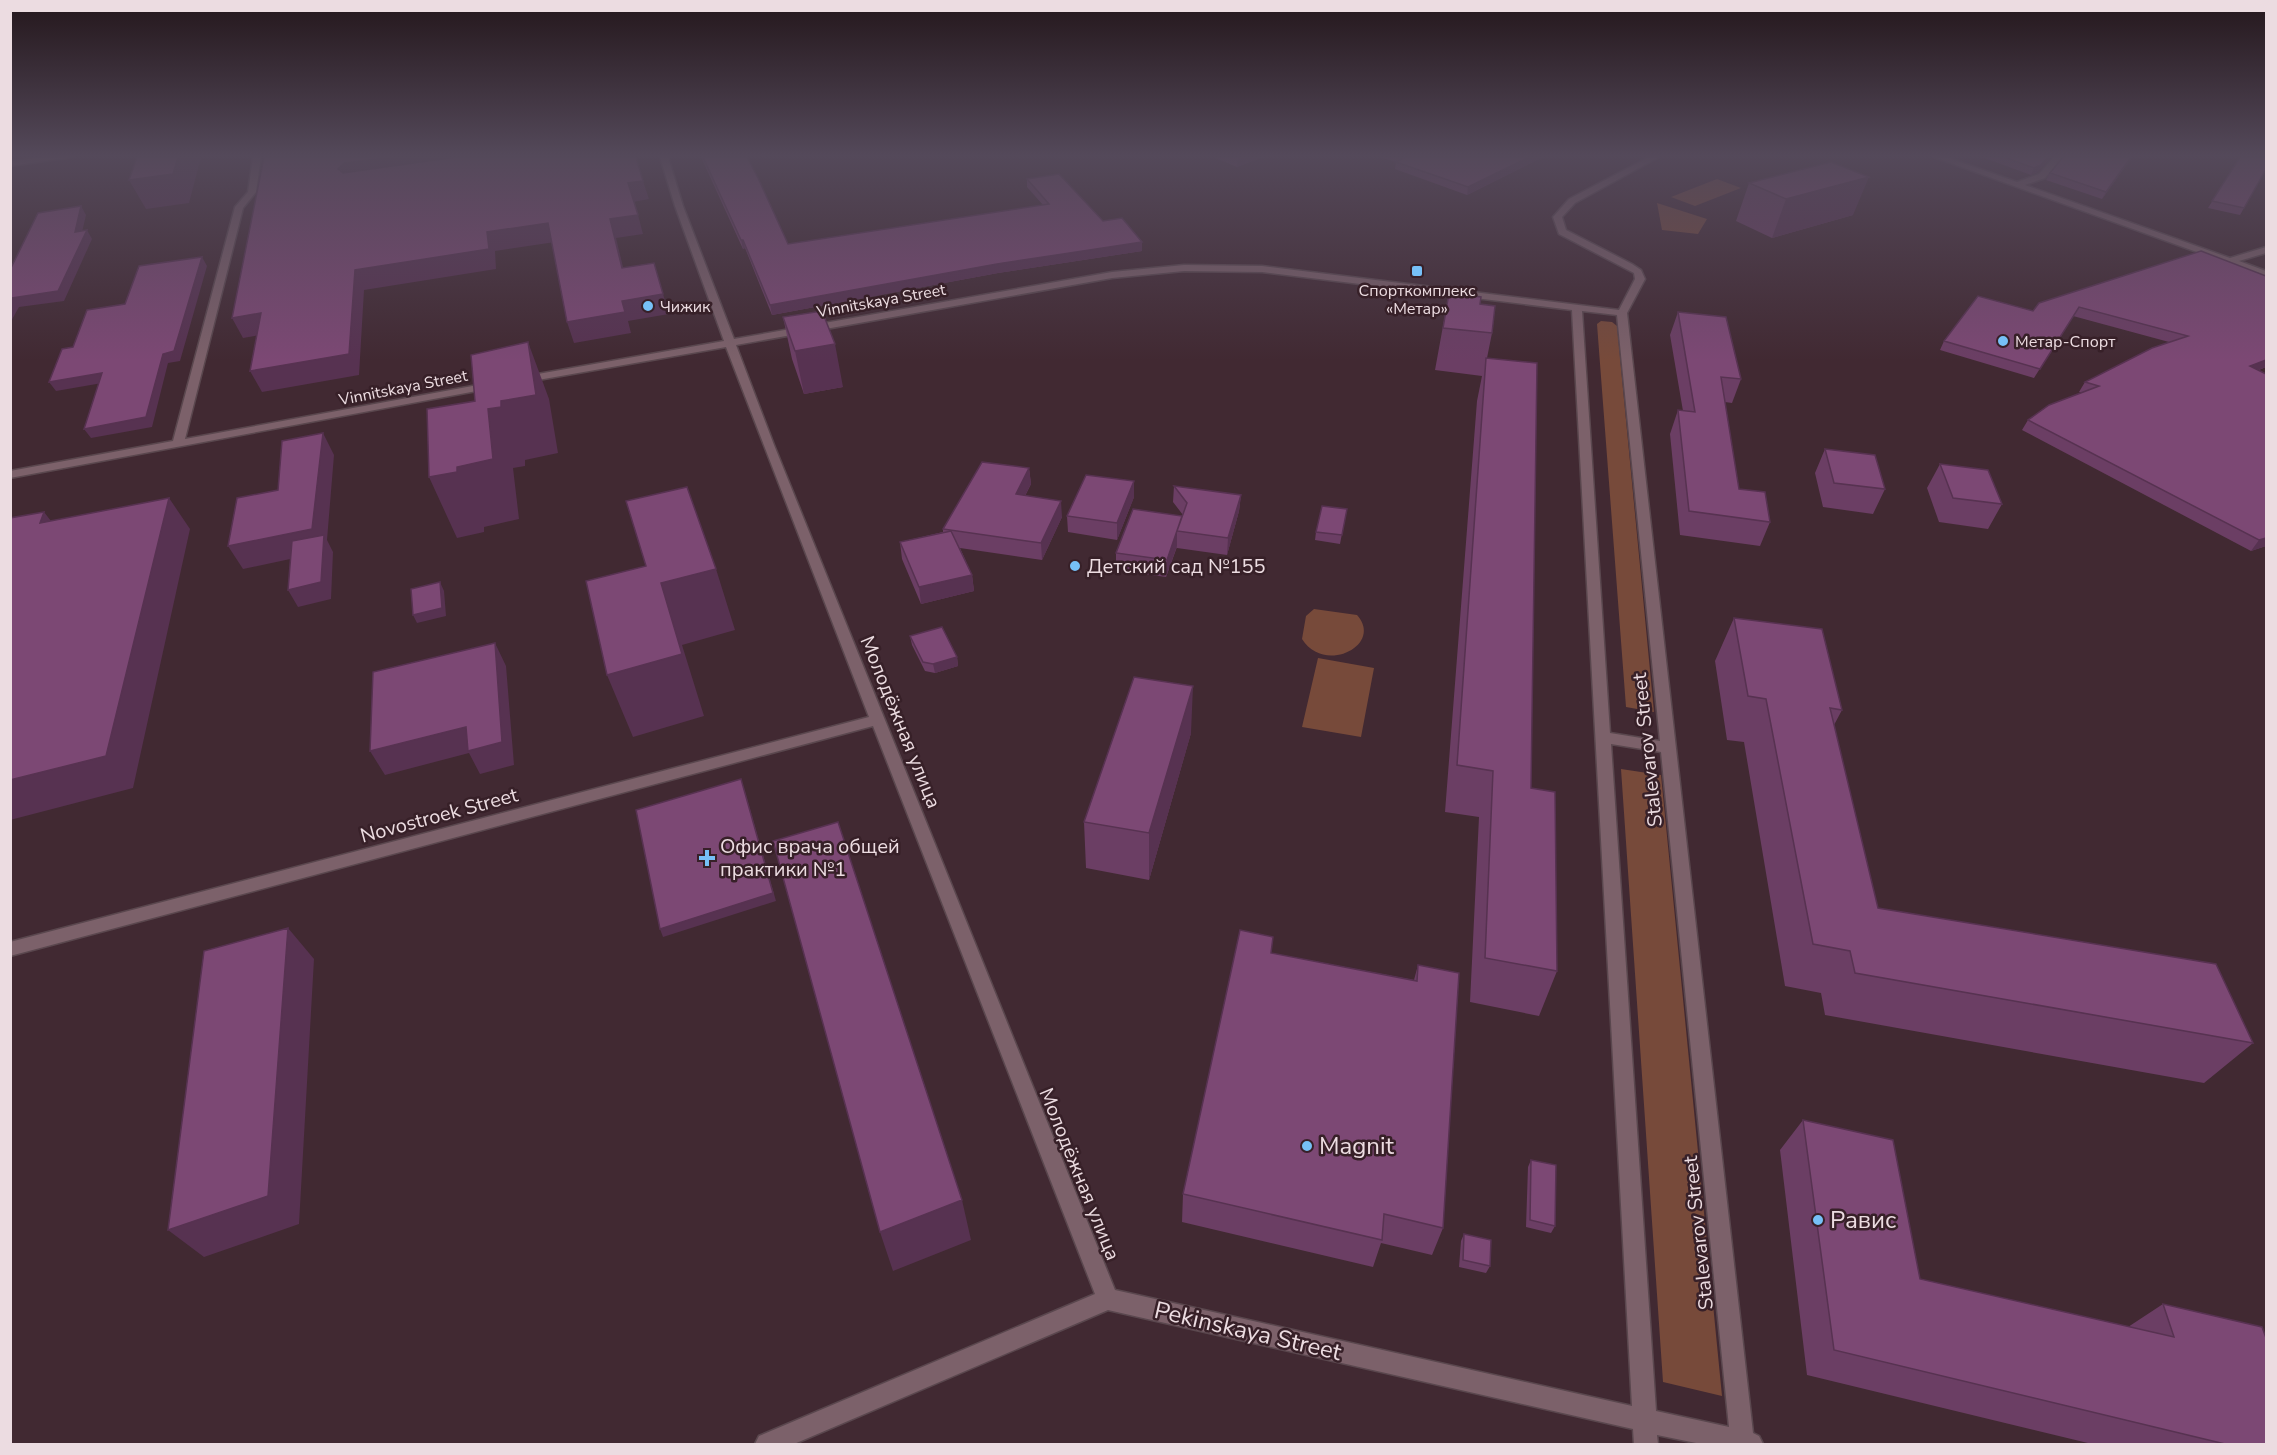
<svg xmlns="http://www.w3.org/2000/svg" width="2277" height="1455" font-family="'Nunito Sans',sans-serif">
<rect width="100%" height="100%" fill="#412932"/>
<path fill="#774a3a" d="M 1717,179 L 1741,188 L 1695,206 L 1671,197 Z
M 1657,203 L 1707,219 L 1698,234 L 1662,230 Z
M 1601,321 L 1612,322 L 1617,326 L 1654,712 L 1626,707 L 1597,324 Z
M 1314,609 L 1357,615 C 1384,645 1324,675 1302,639 L 1306,616 Z
M 1318,658 L 1374,668 L 1361,737 L 1302,727 Z
M 1621,769 L 1661,775 L 1722,1396 L 1663,1382 Z"/>
<g fill="none" stroke-linecap="round" stroke-linejoin="round">
<g stroke="#5a474e" stroke-width="3">
<path id="minor" d="M 47,157 L 72,157 L 10,166 L 10,161 Z
M 253,157 L 261,157 L 256,192 L 243,208 L 185,439 L 494,382 L 499,385 L 498,387 L 10,478 L 10,471 L 173,441 L 235,207 L 248,192 Z
M 660,157 L 668,157 L 683,206 L 734,339 L 1112,272 L 1184,265 L 1262,266 L 1619,310 L 1635,279 L 1634,273 L 1559,234 L 1553,217 L 1569,199 L 1649,157 L 1659,157 L 1575,203 L 1562,217 L 1566,230 L 1632,264 L 1641,270 L 1645,279 L 1627,313 L 1753,1433 L 1759,1436 L 1763,1444 L 1701,1444 L 1657,1435 L 1658,1444 L 1634,1444 L 1633,1429 L 1108,1310 L 794,1444 L 755,1444 L 759,1436 L 1095,1294 L 873,726 L 10,956 L 10,942 L 869,717 L 726,347 L 521,383 L 516,380 L 521,377 L 724,341 L 675,206 ZM 1184,271 L 1262,272 L 1572,310 L 1632,1406 L 1115,1290 L 774,445 L 736,345 L 1112,278 ZM 1582,311 L 1617,315 L 1660,741 L 1610,733 ZM 1611,744 L 1661,752 L 1729,1427 L 1656,1411 Z
M 1934,157 L 1946,157 L 2017,182 L 2039,174 L 2054,157 L 2063,157 L 2045,178 L 2025,185 L 2230,258 L 2266,247 L 2266,253 L 2239,261 L 2266,271 L 2266,277 Z"/>
</g>
<use href="#minor" fill="#7c616a" fill-rule="evenodd"/>
</g>
<path fill="#6b3e64" d="M 701,157 L 747,157 L 788,244 L 1043,205 L 1027,187 L 1027,179 L 1103,221 L 1142,251 L 998,273 L 772,315 L 745,248 L 743,249 Z
M 1213,157 L 1263,157 L 1237,167 Z
M 1380,157 L 1543,157 L 1467,195 L 1395,169 L 1396,162 Z
M 1982,157 L 2051,157 L 2038,172 L 2031,175 Z
M 2132,157 L 2102,199 L 2046,180 L 2050,173 Z
M 2240,157 L 2266,169 L 2240,215 L 2208,208 Z
M 1749,183 L 1853,215 L 1772,238 L 1736,221 Z
M 2266,276 L 2266,367 L 2259,370 L 2266,546 L 2251,551 L 2022,430 L 2028,420 L 2082,393 L 2079,392 L 2085,382 L 2169,342 L 2073,316 L 2034,378 L 1940,350 L 1944,341 L 2033,311 Z
M 1449,293 L 1480,304 L 1492,333 L 1487,358 L 1531,788 L 1557,971 L 1539,1016 L 1470,1002 L 1479,817 L 1445,812 L 1477,401 L 1482,376 L 1435,370 Z
M 1678,312 L 1741,379 L 1732,403 L 1725,402 L 1739,489 L 1770,522 L 1760,546 L 1680,535 L 1670,434 L 1678,410 L 1683,411 L 1670,335 Z
M 783,317 L 843,387 L 804,394 L 792,359 Z
M 1825,449 L 1885,489 L 1873,514 L 1823,507 L 1815,473 Z
M 1940,464 L 2002,504 L 1988,529 L 1939,522 L 1927,488 Z
M 1029,468 L 1031,484 L 1025,496 L 1062,517 L 1042,560 L 960,548 L 972,575 L 974,591 L 921,604 L 902,559 L 900,542 L 943,532 L 943,529 Z
M 1174,486 L 1241,495 L 1239,511 L 1227,555 L 1177,548 L 1177,547 L 1166,577 L 1116,570 L 1116,553 L 1183,515 L 1173,502 Z
M 1134,497 L 1117,540 L 1068,532 L 1067,516 Z
M 1345,518 L 1340,544 L 1315,540 L 1316,532 Z
M 1734,618 L 1842,710 L 1834,725 L 1878,908 L 2253,1043 L 2204,1083 L 1825,1015 L 1821,993 L 1785,986 L 1744,742 L 1727,740 L 1715,661 Z
M 910,636 L 957,657 L 958,666 L 935,673 L 925,671 L 912,645 Z
M 1191,733 L 1149,880 L 1086,868 L 1084,822 Z
M 1271,953 L 1414,980 L 1418,965 L 1443,1228 L 1432,1255 L 1381,1243 L 1373,1267 L 1182,1222 L 1183,1194 Z
M 1803,1120 L 1920,1279 L 2128,1327 L 2163,1304 L 2266,1444 L 2092,1444 L 1807,1375 L 1780,1150 Z
M 1531,1160 L 1555,1226 L 1551,1233 L 1526,1227 L 1528,1167 Z
M 1464,1234 L 1490,1266 L 1486,1273 L 1459,1267 L 1461,1241 Z"/>
<path fill="#573251" d="M 178,157 L 201,157 L 189,203 L 146,209 L 129,180 Z
M 338,157 L 543,157 L 346,187 L 338,169 Z
M 1243,157 L 1263,157 L 1237,167 L 1238,159 Z
M 1529,157 L 1543,157 L 1467,195 L 1468,187 Z
M 2048,157 L 2051,157 L 2038,172 L 2031,175 L 2034,168 Z
M 2131,157 L 2132,157 L 2102,199 L 2106,192 Z
M 1869,177 L 1853,215 L 1772,238 L 1786,199 Z
M 643,181 L 649,199 L 633,202 L 628,183 Z
M 81,206 L 86,215 L 80,241 L 75,232 Z
M 638,215 L 643,234 L 616,238 L 628,288 L 622,268 L 610,219 Z
M 548,223 L 555,242 L 495,251 L 496,269 L 364,290 L 359,375 L 262,392 L 250,371 L 355,270 L 487,232 Z
M 87,230 L 92,239 L 64,301 L 19,307 L 10,323 L 10,301 L 12,298 Z
M 741,240 L 743,240 L 745,248 L 743,249 Z
M 1142,242 L 1142,251 L 998,273 L 772,315 L 770,305 L 997,264 Z
M 202,257 L 207,266 L 180,361 L 168,363 L 152,427 L 91,438 L 84,429 L 163,354 Z
M 663,294 L 669,314 L 628,321 L 631,333 L 574,343 L 567,322 L 622,301 Z
M 261,313 L 272,333 L 243,338 L 232,318 Z
M 528,342 L 549,399 L 558,453 L 525,460 L 525,466 L 513,468 L 519,519 L 484,527 L 484,532 L 457,538 L 429,477 L 457,467 L 488,409 L 501,401 Z
M 835,344 L 843,387 L 804,394 L 795,351 Z
M 2266,360 L 2266,367 L 2243,376 L 2250,366 Z
M 102,373 L 108,382 L 56,391 L 49,382 Z
M 323,433 L 334,455 L 327,540 L 333,552 L 331,599 L 298,607 L 288,590 L 323,552 L 243,569 L 228,546 L 312,529 Z
M 1029,468 L 1031,484 L 1017,511 L 1016,494 Z
M 1134,481 L 1134,497 L 1117,540 L 1117,523 Z
M 1241,495 L 1239,511 L 1227,555 L 1228,538 Z
M 169,498 L 190,529 L 133,788 L 10,820 L 10,780 Z
M 1061,501 L 1062,517 L 1042,560 L 1041,543 Z
M 44,512 L 68,543 L 40,523 Z
M 1177,531 L 1177,546 L 1166,577 L 1167,560 Z
M 2266,538 L 2266,546 L 2251,551 L 2259,540 Z
M 716,569 L 735,630 L 682,645 L 704,716 L 633,737 L 607,675 L 661,583 Z
M 972,575 L 974,591 L 921,604 L 919,587 Z
M 440,582 L 444,591 L 446,616 L 417,623 L 413,615 Z
M 495,643 L 506,666 L 514,765 L 480,774 L 469,753 L 385,775 L 370,751 Z
M 957,657 L 958,666 L 935,673 L 933,664 Z
M 1193,686 L 1191,733 L 1149,880 L 1149,833 Z
M 744,788 L 776,901 L 663,937 L 660,929 Z
M 288,928 L 314,959 L 299,1224 L 204,1257 L 168,1230 Z
M 962,1200 L 971,1240 L 893,1271 L 880,1232 Z"/>
<path fill="#7c4874" stroke="#573251" stroke-width="1.5" d="M 137,157 L 178,157 L 173,174 L 129,180 Z
M 264,157 L 394,157 L 344,163 L 338,169 L 343,173 L 456,157 L 636,157 L 643,181 L 628,183 L 638,215 L 610,219 L 622,268 L 654,263 L 663,294 L 622,301 L 625,312 L 567,322 L 548,223 L 487,232 L 489,249 L 355,270 L 349,354 L 250,371 L 261,313 L 232,318 Z
M 703,157 L 747,157 L 758,178 L 788,244 L 1049,204 L 1027,179 L 1059,174 L 1103,221 L 1122,218 L 1142,242 L 997,264 L 770,305 L 743,240 L 741,240 Z
M 1405,157 L 1529,157 L 1468,187 L 1396,162 Z
M 2004,157 L 2048,157 L 2041,165 L 2034,168 Z
M 2063,157 L 2131,157 L 2106,192 L 2050,173 Z
M 2240,157 L 2266,157 L 2266,169 L 2244,208 L 2212,201 Z
M 1831,162 L 1869,177 L 1786,199 L 1749,183 Z
M 81,206 L 75,232 L 87,230 L 58,291 L 12,298 L 10,301 L 10,270 L 38,213 Z
M 2201,251 L 2266,276 L 2266,360 L 2250,366 L 2266,374 L 2266,538 L 2259,540 L 2028,420 L 2049,405 L 2099,386 L 2085,382 L 2152,348 L 2188,336 L 2079,307 L 2040,369 L 1944,341 L 1978,296 L 2033,311 L 2039,303 Z
M 202,257 L 174,351 L 163,354 L 146,417 L 84,429 L 102,373 L 49,382 L 62,349 L 73,347 L 87,310 L 125,304 L 139,266 Z
M 1449,293 L 1481,297 L 1480,304 L 1495,306 L 1492,333 L 1443,328 Z
M 822,311 L 835,344 L 795,351 L 783,317 Z
M 1678,312 L 1726,317 L 1741,379 L 1721,377 L 1739,489 L 1765,492 L 1770,522 L 1689,511 L 1678,410 L 1695,412 Z
M 528,342 L 536,395 L 501,401 L 501,407 L 488,409 L 493,459 L 457,467 L 457,472 L 429,477 L 427,409 L 475,401 L 471,355 Z
M 1486,358 L 1537,363 L 1531,788 L 1555,792 L 1557,971 L 1485,958 L 1493,771 L 1457,765 Z
M 323,433 L 312,529 L 228,546 L 237,498 L 278,490 L 282,441 Z
M 1825,449 L 1875,455 L 1885,489 L 1834,483 Z
M 982,462 L 1029,468 L 1016,494 L 1061,501 L 1041,543 L 943,529 Z
M 1940,464 L 1988,470 L 2002,504 L 1953,498 Z
M 1086,475 L 1134,481 L 1117,523 L 1067,516 Z
M 1174,486 L 1241,495 L 1228,538 L 1177,531 L 1187,503 Z
M 687,487 L 716,569 L 661,583 L 682,654 L 607,675 L 586,581 L 646,566 L 626,501 Z
M 169,498 L 106,756 L 10,780 L 10,518 L 44,512 L 40,523 Z
M 1322,506 L 1347,509 L 1342,535 L 1316,532 Z
M 1133,509 L 1182,516 L 1167,560 L 1116,553 Z
M 951,531 L 972,575 L 919,587 L 900,542 Z
M 324,535 L 321,582 L 288,590 L 292,541 Z
M 440,582 L 442,608 L 413,615 L 411,589 Z
M 1734,618 L 1822,629 L 1842,710 L 1830,708 L 1878,908 L 2216,964 L 2253,1043 L 1855,973 L 1850,951 L 1813,944 L 1766,699 L 1748,696 Z
M 942,627 L 957,657 L 933,664 L 923,662 L 910,636 Z
M 495,643 L 502,742 L 468,751 L 466,727 L 370,751 L 373,672 Z
M 1134,677 L 1193,686 L 1149,833 L 1084,822 Z
M 741,779 L 773,893 L 660,929 L 636,810 Z
M 838,822 L 962,1200 L 880,1232 L 773,841 Z
M 288,928 L 268,1196 L 168,1230 L 204,951 Z
M 1240,930 L 1273,937 L 1271,953 L 1417,981 L 1418,965 L 1459,973 L 1443,1228 L 1384,1214 L 1382,1240 L 1183,1194 Z
M 1803,1120 L 1893,1140 L 1920,1279 L 2174,1337 L 2163,1304 L 2262,1327 L 2266,1338 L 2266,1444 L 2225,1444 L 1834,1350 Z
M 1531,1160 L 1556,1165 L 1555,1226 L 1530,1220 Z
M 1464,1234 L 1491,1240 L 1490,1266 L 1463,1260 Z"/>
<linearGradient id="sky" x2="0" y2="1"><stop stop-color="#24171c"/><stop offset="0.43" stop-color="#54495a"/><stop offset="1" stop-color="#54495a" stop-opacity="0"/></linearGradient>
<rect width="2277" height="361" fill="url(#sky)"/>
<g fill="#76c0f7" stroke="#372028" stroke-width="2">
<rect x="1411" y="265" width="12" height="12" rx="3"/>
<circle cx="648" cy="306" r="6"/>
<circle cx="2003" cy="341" r="6"/>
<circle cx="1075" cy="566" r="6"/>
<path d="M704 849h6v6h6v6h-6v6h-6v-6h-6v-6h6z"/>
<circle cx="1307" cy="1146" r="6"/>
<circle cx="1818" cy="1220" r="6"/>
</g>
<g text-anchor="middle" stroke-width="5" stroke-linejoin="round" paint-order="stroke">
<g font-size="16" fill="#ecdce1" stroke="#372028" text-anchor="start">
<text x="1417" y="296" text-anchor="middle">Спорткомплекс<tspan x="1417" dy="18">«Метар»</tspan></text>
<text x="660" y="312">Чижик</text>
<text x="2015" y="347">Метар-Спорт</text>
</g>
<g font-size="16" fill="#ecdce1" stroke="#372028">
<text transform="translate(881 300) rotate(-10)" y="6">Vinnitskaya Street</text>
<text transform="translate(403 387) rotate(-11)" y="6">Vinnitskaya Street</text>
</g>
<g font-size="20" fill="#ecdce1" stroke="#372028" text-anchor="start">
<text x="1087" y="573">Детский сад №155</text>
<text x="720" y="853">Офис врача общей<tspan x="720" dy="23">практики №1</tspan></text>
</g>
<g font-size="20" fill="#ecdce1" stroke="#372028">
<text transform="translate(901 722) rotate(68)" y="7">Молодёжная улица</text>
<text transform="translate(1647 750) rotate(-96)" y="7">Stalevarov Street</text>
<text transform="translate(439 815) rotate(-15)" y="7">Novostroek Street</text>
<text transform="translate(1080 1174) rotate(68)" y="7">Молодёжная улица</text>
<text transform="translate(1698 1233) rotate(-96)" y="7">Stalevarov Street</text>
</g>
<g font-size="24" fill="#ecdce1" stroke="#372028" text-anchor="start">
<text x="1319" y="1154">Magnit</text>
<text x="1830" y="1228">Равис</text>
</g>
<g font-size="24" fill="#ecdce1" stroke="#372028">
<text transform="translate(1248 1331) rotate(13)" y="8">Pekinskaya Street</text>
</g>
</g>
<rect width="2277" height="1455" fill="none" stroke="#ecdce1" stroke-width="24"/>
</svg>
